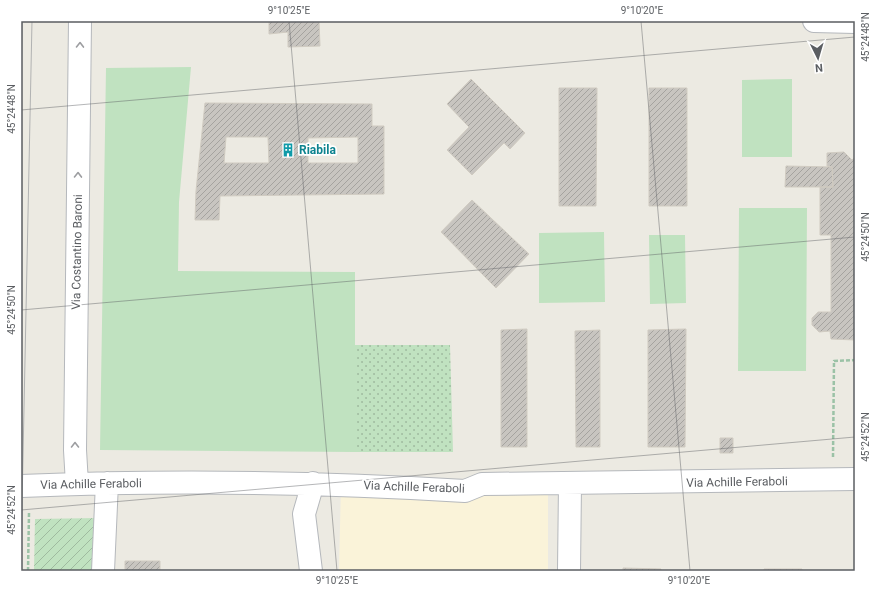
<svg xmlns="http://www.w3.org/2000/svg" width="876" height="592" font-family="Roboto,sans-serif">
<defs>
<pattern id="park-dots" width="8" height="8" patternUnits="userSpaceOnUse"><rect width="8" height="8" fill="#c0e2c0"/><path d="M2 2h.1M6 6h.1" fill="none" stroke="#9fba9f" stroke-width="1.8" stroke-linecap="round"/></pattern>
<pattern id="garden-furrows" width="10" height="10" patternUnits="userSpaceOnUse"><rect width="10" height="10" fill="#c0e2c0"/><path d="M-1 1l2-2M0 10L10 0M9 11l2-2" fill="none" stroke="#9fba9f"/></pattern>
<pattern id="building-hatch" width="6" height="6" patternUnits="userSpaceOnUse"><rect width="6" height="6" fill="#c8c5c0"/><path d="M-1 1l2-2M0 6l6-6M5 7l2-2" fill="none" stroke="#a5a39f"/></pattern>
</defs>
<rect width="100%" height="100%" fill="#eceae2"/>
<path fill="#faf3d9" d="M 341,484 L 548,484 L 548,571 L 339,571 Z"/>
<path fill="#c0e2c0" d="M 191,67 L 179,202 L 178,271 L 355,272 L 355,452 L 100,450 L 106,68 Z
M 792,79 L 792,157 L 742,157 L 742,80 Z
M 739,208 L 807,208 L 806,371 L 738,371 Z
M 604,232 L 605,302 L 539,303 L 539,233 Z
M 649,235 L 685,235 L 686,303 L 650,304 Z"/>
<path fill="url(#park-dots)" d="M 355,345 L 450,345 L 453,452 L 355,452 Z"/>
<path fill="url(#garden-furrows)" d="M 98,518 L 97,571 L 34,571 L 35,519 Z"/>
<path fill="url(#building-hatch)" stroke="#d0cbc1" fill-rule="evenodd" d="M 269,21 L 319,21 L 320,46 L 288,47 L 288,32 L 269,34 Z
M 471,79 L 525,133 L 510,149 L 504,143 L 472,175 L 447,150 L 469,127 L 447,104 Z
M 559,88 L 597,88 L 596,206 L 559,206 Z
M 649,88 L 687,88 L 687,206 L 649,206 Z
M 205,103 L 372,104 L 372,126 L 384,126 L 384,194 L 220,196 L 219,220 L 195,220 L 196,191 ZM 226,137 L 268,137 L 269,163 L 224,163 ZM 358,137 L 358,163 L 308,163 L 308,138 Z
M 844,152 L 852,160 L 855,157 L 855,340 L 831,339 L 830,331 L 819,332 L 812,325 L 812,318 L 818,312 L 831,312 L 831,235 L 820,235 L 820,187 L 833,187 L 832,167 L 827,166 L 827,153 Z
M 786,166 L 832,167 L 833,187 L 785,187 Z
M 472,200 L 529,254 L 496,288 L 441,232 Z
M 527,329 L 527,447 L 501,447 L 501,330 Z
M 686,329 L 685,447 L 648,447 L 648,330 Z
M 600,330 L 600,447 L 576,447 L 575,331 Z
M 720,438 L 733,438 L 733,453 L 720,453 Z
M 125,561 L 160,561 L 160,571 L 125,571 Z
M 623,568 L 661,569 L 661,571 L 623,571 Z
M 764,569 L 802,569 L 802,571 L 764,571 Z"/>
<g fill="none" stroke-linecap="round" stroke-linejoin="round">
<g stroke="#b5b8bc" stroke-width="24">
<path id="minor" d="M 814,21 L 855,22
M 77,484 L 75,450 L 80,21
M 21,486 C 169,480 317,482 465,491 L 482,484 L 855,479
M 103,571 L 107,483
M 311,571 L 304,514 L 313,483
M 569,571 L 570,484"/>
</g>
<path stroke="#9bc2a6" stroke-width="2.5" stroke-dasharray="4 2" stroke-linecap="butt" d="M 833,457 L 834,361 L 855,360
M 28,571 L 29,513"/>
<use href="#minor" stroke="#fff" stroke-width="22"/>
<path stroke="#b1b2b2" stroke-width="1" d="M 21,94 L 22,21
M 21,554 L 32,21"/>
</g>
<defs><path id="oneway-chevron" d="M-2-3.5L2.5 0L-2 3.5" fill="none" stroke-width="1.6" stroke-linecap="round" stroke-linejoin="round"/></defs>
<g stroke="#9d9ea1">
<use href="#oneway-chevron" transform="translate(80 45) rotate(-89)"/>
<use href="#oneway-chevron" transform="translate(78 175) rotate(-89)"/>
<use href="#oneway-chevron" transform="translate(75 445) rotate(-90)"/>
</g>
<path fill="none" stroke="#5b5e62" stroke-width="1" stroke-opacity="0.45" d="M 289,21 L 337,571M 641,21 L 690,571M 21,110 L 855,37M 21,310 L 855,237M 21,510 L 855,437"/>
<defs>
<g id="building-bare" transform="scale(1.08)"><path d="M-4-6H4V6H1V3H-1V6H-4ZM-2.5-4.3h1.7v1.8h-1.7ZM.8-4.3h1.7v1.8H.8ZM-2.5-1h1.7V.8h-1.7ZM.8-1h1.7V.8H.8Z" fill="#0f9aa8" stroke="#fff" stroke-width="2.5" paint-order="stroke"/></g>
</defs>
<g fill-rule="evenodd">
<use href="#building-bare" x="288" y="150"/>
</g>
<g text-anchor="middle" stroke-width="3.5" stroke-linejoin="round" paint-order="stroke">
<g font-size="12" font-weight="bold" fill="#0d838f" stroke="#fff" text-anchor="start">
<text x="299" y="154">Riabila</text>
</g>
<g font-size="12" fill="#5b5e62" stroke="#fff">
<text transform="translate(77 252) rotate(-89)" y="4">Via Costantino Baroni</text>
<text transform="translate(737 482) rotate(-1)" y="4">Via Achille Feraboli</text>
<text transform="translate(91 484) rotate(-1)" y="4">Via Achille Feraboli</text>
<text transform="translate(414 487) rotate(2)" y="4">Via Achille Feraboli</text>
</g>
</g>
<rect width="876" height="592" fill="none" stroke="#ffffff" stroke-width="44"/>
<g transform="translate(818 58) rotate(175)" stroke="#ffffff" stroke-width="3" paint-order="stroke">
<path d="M0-3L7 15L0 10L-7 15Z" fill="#5b5e62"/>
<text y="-6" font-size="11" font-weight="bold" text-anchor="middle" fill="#5b5e62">N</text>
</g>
<rect x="22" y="22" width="832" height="548" fill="none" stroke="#5b5e62" stroke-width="1.5"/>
<g font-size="10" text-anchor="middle" fill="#5b5e62">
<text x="289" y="14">9°10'25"E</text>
<text x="642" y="14">9°10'20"E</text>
<text transform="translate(865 37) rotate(-90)" y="4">45°24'48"N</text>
<text transform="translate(11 109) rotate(-90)" y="4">45°24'48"N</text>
<text transform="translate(865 237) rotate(-90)" y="4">45°24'50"N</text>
<text transform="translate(11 310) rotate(-90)" y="4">45°24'50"N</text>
<text transform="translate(865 437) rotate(-90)" y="4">45°24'52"N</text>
<text transform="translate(11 510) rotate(-90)" y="4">45°24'52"N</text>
<text x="337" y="584">9°10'25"E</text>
<text x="689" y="584">9°10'20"E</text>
</g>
</svg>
